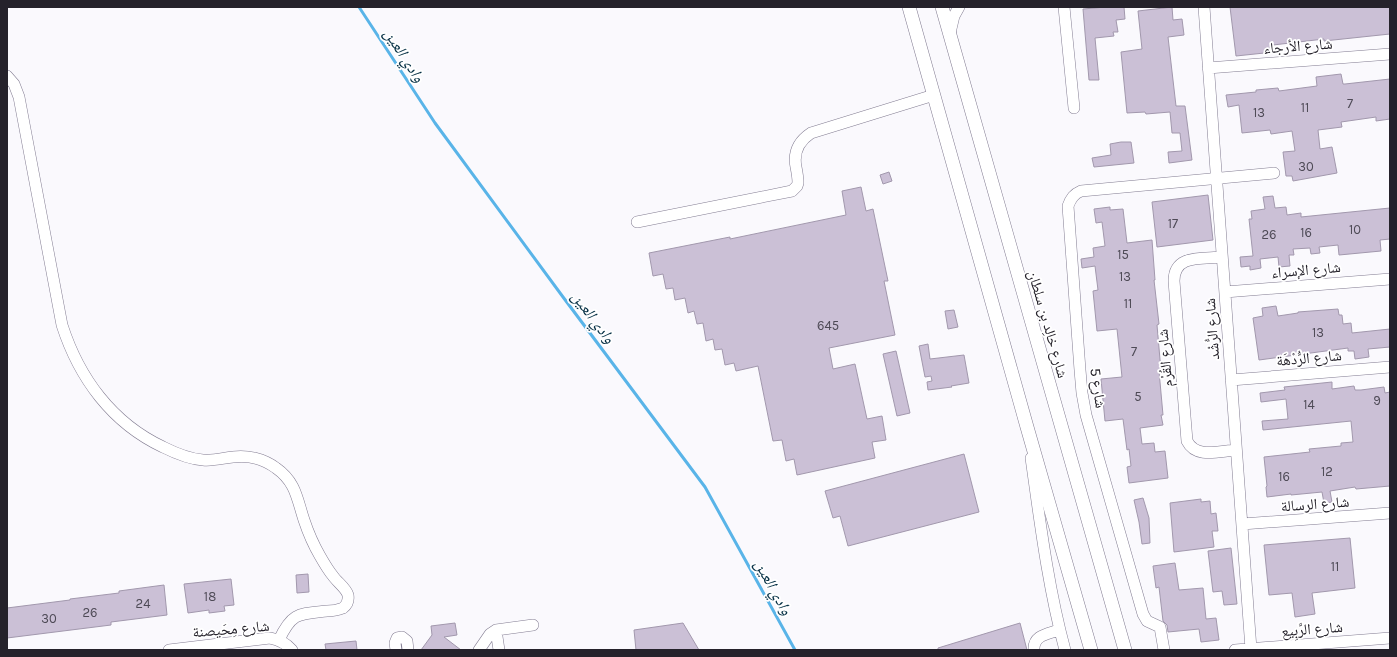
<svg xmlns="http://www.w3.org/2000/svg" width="1397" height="657" font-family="Karla,'Noto Naskh Arabic',sans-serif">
<rect width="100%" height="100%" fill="#faf9fd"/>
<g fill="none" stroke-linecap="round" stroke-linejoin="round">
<path stroke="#59b4e8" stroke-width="3" d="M 359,7 L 435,123 L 563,297 L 705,487 L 795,650"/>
</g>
<path fill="#cbc0d6" stroke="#a298ad" d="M 1106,7 L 1124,7 L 1125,19 L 1116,20 L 1118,32 L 1113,32 L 1114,36 L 1095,38 L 1099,80 L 1089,80 L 1083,9 Z
M 1172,7 L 1173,20 L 1182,19 L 1184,35 L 1168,37 L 1176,106 L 1185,106 L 1192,160 L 1169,163 L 1168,152 L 1182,151 L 1180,133 L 1172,133 L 1170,112 L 1146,114 L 1145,112 L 1127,113 L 1121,52 L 1142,49 L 1138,11 Z
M 1230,7 L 1390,7 L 1390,34 L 1324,41 L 1324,39 L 1273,45 L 1274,52 L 1236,56 Z
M 1341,74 L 1343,84 L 1345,84 L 1390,79 L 1390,119 L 1376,121 L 1376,117 L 1341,122 L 1342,127 L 1318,130 L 1320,149 L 1332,147 L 1337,173 L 1293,181 L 1292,176 L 1286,176 L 1283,152 L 1295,151 L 1292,131 L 1271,134 L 1270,130 L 1242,133 L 1239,105 L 1228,107 L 1226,95 L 1256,92 L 1256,90 L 1278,88 L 1279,91 L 1317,86 L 1316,77 Z
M 1121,142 L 1131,142 L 1134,163 L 1094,167 L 1092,158 L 1111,155 L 1110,144 Z
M 889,172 L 892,181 L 883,184 L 880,175 Z
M 861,187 L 866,211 L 873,209 L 888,281 L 884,281 L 895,335 L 829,348 L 833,369 L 855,364 L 867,419 L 882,416 L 886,440 L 872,442 L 875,458 L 797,475 L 794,459 L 786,461 L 782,440 L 773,441 L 758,366 L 736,371 L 734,363 L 725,365 L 722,349 L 715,350 L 713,339 L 706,341 L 703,323 L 697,324 L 694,311 L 688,313 L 685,298 L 675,300 L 673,288 L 666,289 L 663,274 L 653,276 L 649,253 L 730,237 L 730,239 L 846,215 L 842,191 Z
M 1208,195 L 1213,240 L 1157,247 L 1152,202 Z
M 1273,196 L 1275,208 L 1286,207 L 1287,215 L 1301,213 L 1301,217 L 1390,208 L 1390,239 L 1380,240 L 1381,251 L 1339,255 L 1338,245 L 1319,247 L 1320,253 L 1311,254 L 1310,248 L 1293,249 L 1294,255 L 1289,255 L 1290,266 L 1279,267 L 1278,257 L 1260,259 L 1261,268 L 1250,270 L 1250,266 L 1241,267 L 1240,257 L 1253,256 L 1249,219 L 1252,219 L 1251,211 L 1265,209 L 1263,197 Z
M 1110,207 L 1110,210 L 1123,209 L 1127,243 L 1152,240 L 1155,280 L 1154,280 L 1159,324 L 1157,325 L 1161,371 L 1159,371 L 1163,415 L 1161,415 L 1163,425 L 1140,428 L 1142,444 L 1154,443 L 1155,452 L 1165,451 L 1168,478 L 1129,483 L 1127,467 L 1131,466 L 1129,449 L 1127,450 L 1123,419 L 1105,421 L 1101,379 L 1122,377 L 1117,329 L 1097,331 L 1093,291 L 1098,290 L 1095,266 L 1082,268 L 1081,259 L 1094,257 L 1093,248 L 1105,246 L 1102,222 L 1096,223 L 1094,209 Z
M 1276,306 L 1278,316 L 1298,313 L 1298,312 L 1338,309 L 1339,315 L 1342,315 L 1343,324 L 1351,323 L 1352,333 L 1390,329 L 1390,347 L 1368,349 L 1369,357 L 1355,359 L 1354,351 L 1348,351 L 1348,348 L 1259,360 L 1253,318 L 1263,316 L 1262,308 Z
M 954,310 L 958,327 L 948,329 L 945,311 Z
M 928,344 L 930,359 L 964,355 L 969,383 L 951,386 L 952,387 L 928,390 L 927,382 L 932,381 L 931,376 L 925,377 L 919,346 Z
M 896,351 L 910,413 L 897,416 L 883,354 Z
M 1332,382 L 1332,389 L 1354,386 L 1355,390 L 1361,390 L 1384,387 L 1385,393 L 1390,392 L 1390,486 L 1356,489 L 1355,487 L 1330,491 L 1332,502 L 1324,503 L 1322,492 L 1291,495 L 1291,494 L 1267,497 L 1266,487 L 1267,486 L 1264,457 L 1310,452 L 1309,449 L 1341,446 L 1341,443 L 1353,442 L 1351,421 L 1263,430 L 1262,421 L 1288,419 L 1286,399 L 1261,402 L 1260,393 L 1285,390 L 1284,387 Z
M 964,454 L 979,512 L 848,546 L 840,516 L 833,518 L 825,491 Z
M 1143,498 L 1149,518 L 1150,543 L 1142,544 L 1139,522 L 1134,500 Z
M 1201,499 L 1201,502 L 1210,501 L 1211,514 L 1216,513 L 1218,531 L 1212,531 L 1214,547 L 1174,552 L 1170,503 Z
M 1350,538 L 1355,588 L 1312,593 L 1315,614 L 1295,617 L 1292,593 L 1269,595 L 1264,545 Z
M 1231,548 L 1237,604 L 1224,605 L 1222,591 L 1213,592 L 1208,551 Z
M 1175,563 L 1179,590 L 1203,588 L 1206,619 L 1216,618 L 1219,640 L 1201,642 L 1199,629 L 1168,632 L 1167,625 L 1163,621 L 1159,587 L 1156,588 L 1153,566 Z
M 308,574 L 309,592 L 297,593 L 296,575 Z
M 231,579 L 234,605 L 224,606 L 225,611 L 209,613 L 209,610 L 188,613 L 184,584 Z
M 164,585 L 167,615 L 111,622 L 111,625 L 7,638 L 7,608 L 70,600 L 70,599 L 119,593 L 119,591 Z
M 455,623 L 457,635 L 444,637 L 461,650 L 421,650 L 432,635 L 431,626 Z
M 683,623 L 699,650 L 636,650 L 634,630 Z
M 1020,623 L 1027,650 L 938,650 L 938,648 Z
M 356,641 L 357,650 L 326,650 L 325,644 Z"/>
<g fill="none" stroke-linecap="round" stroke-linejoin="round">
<g stroke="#837d92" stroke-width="12">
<path id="minor" d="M 1064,7 L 1074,108
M 1204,7 L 1251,649
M 950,33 L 954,16 L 959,7
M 1208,68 L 1390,54
M 7,76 L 14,84 L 19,97 L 62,325 C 79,378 112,423 163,447 C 175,453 189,459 203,460 C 214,461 223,458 233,457 C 248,455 264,459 276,468 C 296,482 297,499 304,520 C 308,532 313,544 320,556 C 324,563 328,570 333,576 C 337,582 346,588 348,595 C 349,601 347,605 343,608 C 338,610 332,611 327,611 C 299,614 292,612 279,640
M 637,222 L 792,191 L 797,186 L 798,183 C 798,177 797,172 796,167 C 793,152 799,141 811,133 L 934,95
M 1222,257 C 1202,259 1174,254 1174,281 L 1187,441 C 1196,459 1219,451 1236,450
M 1225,292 L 1390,279
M 1231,380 L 1390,367
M 1031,458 C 1040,522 1048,587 1065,650
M 1242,524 L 1390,513
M 496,630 L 499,650
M 169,650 L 270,638 C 280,640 286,643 292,650
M 396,650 L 395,643 L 397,638 L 402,637 L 407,641 L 408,650
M 479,650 L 490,634 L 496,630 L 533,625
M 1034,650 C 1033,635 1048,634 1059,630
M 1164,650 L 1160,627 L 1147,621 L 1143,614 L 1086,415 L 1082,393 L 1080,370 L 1068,206 C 1071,198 1074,194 1081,191 L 1274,173
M 1235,650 L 1390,638"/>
</g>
<g stroke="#837d92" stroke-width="14">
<path id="major" d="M 909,7 L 1027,427 L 1091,650
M 942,7 L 1125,650"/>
</g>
<use href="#minor" stroke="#fff" stroke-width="11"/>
<use href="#major" stroke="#fff" stroke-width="13"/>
</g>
<g text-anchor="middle" stroke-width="3.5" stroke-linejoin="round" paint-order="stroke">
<g font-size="13" fill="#4e4a56">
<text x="1350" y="108">7</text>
<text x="1305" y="112">11</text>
<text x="1259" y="117">13</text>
<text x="1306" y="171">30</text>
<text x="1173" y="228">17</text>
<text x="1355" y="234">10</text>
<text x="1306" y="237">16</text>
<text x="1269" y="239">26</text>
<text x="1123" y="259">15</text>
<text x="1125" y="281">13</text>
<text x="1128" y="308">11</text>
<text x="828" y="330">645</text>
<text x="1318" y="337">13</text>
<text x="1134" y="356">7</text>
<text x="1138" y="401">5</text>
<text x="1377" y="405">9</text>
<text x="1309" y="409">14</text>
<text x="1327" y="476">12</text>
<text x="1284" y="481">16</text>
<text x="1335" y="571">11</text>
<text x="210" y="601">18</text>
<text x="143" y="608">24</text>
<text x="90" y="617">26</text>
<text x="49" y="623">30</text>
</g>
<g font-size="15" fill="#25222b" stroke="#fff">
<text transform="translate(1298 46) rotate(-4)" y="5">شارع الأرجاء</text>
<text transform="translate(1306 270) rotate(-5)" y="5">شارع الإسراء</text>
<text transform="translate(1048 324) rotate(74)" y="5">شارع خالِد بن سلطان</text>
<text transform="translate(1212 329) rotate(-94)" y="5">شارع الرُّشْد</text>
<text transform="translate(1165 358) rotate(-95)" y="5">شارع القُرْم</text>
<text transform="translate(1309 358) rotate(-5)" y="5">شارع الرُّدْهَة</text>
<text transform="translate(1098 388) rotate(82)" y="5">شارع 5</text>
<text transform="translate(1315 504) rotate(-4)" y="5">شارع الرسالة</text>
<text transform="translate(231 629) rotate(-5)" y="5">شارع مِحَيصنة</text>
<text transform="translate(1312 629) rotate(-4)" y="5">شارع الرَّبِيع</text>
</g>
<g font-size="16" font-style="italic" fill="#052f44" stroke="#fff">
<text transform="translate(405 55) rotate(57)" y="6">وادي العين</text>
<text transform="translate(594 317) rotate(53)" y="6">وادي العين</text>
<text transform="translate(774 587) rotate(61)" y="6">وادي العين</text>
</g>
</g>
<rect width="1397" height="657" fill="none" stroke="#25222b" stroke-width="16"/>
</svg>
